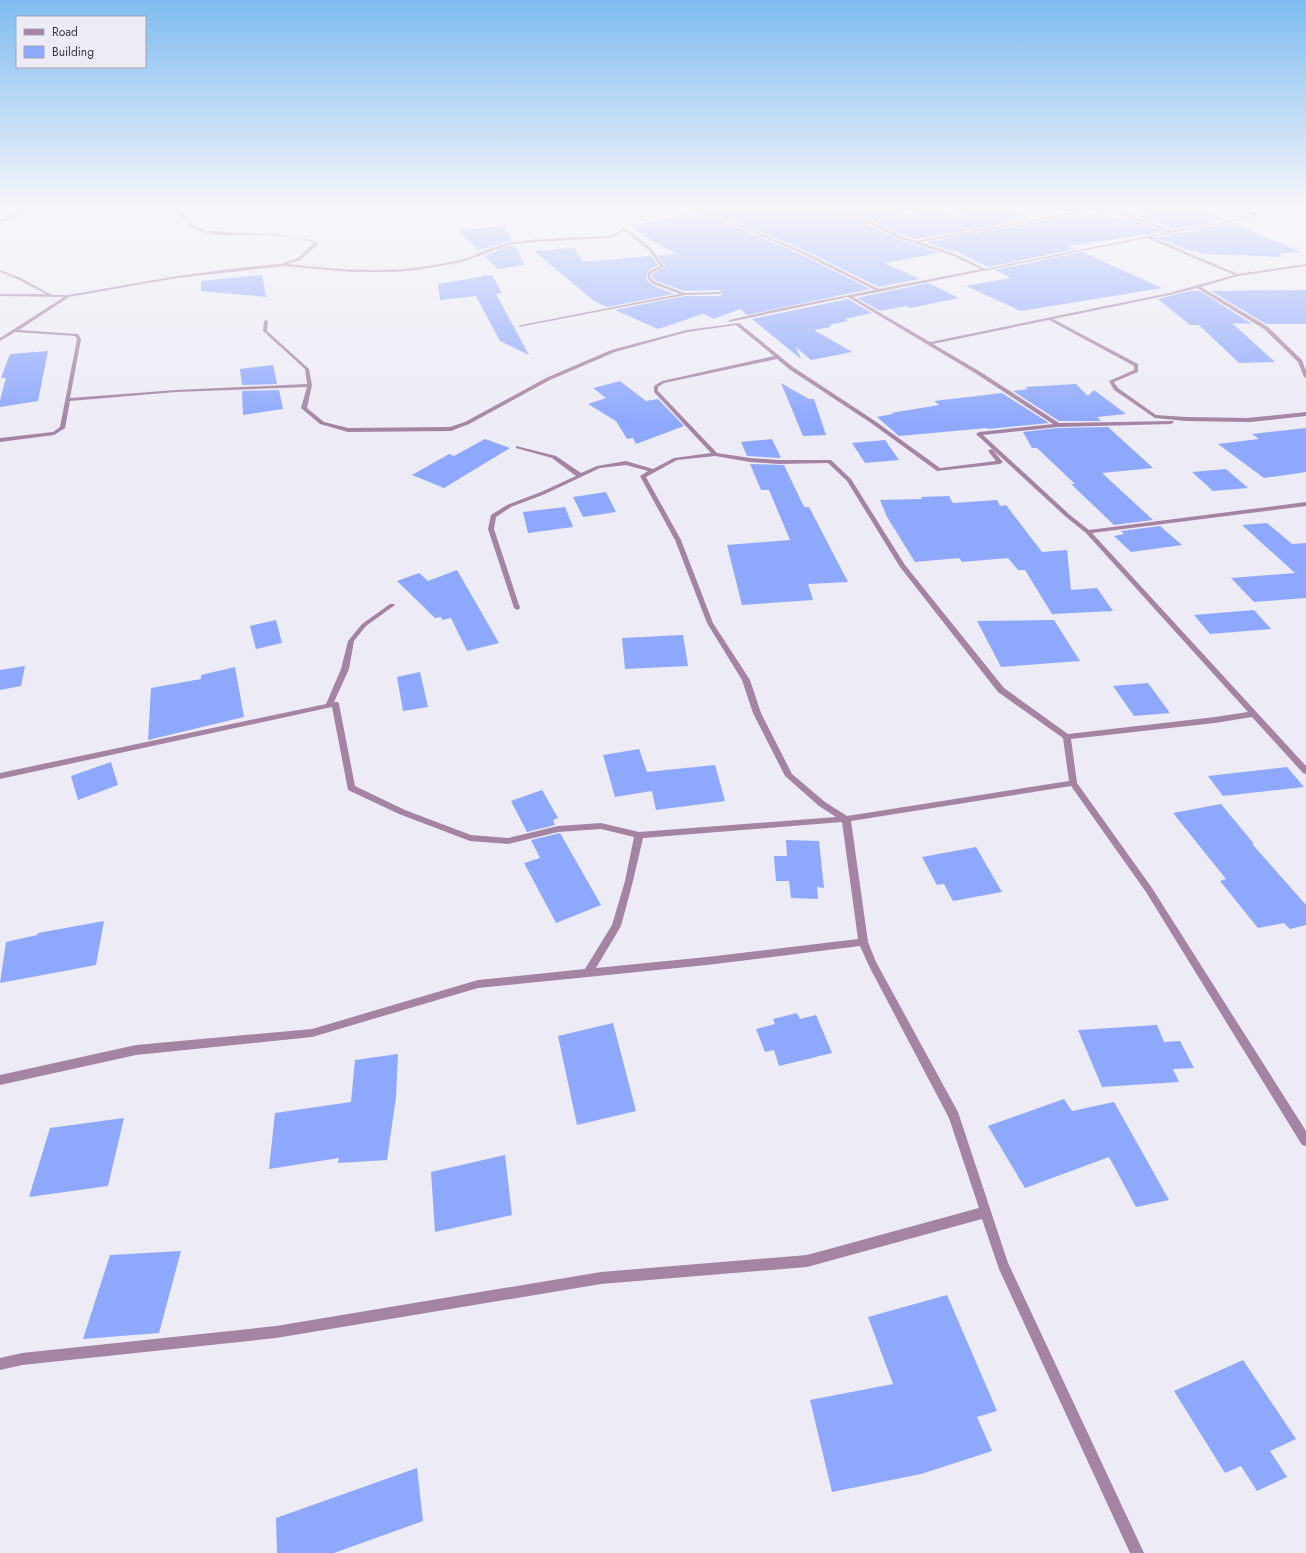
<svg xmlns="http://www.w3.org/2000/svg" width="1306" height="1553" font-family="Jost,sans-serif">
<rect width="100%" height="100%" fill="#edebf5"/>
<path fill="#8ea8fe" d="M 728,207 L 825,207 L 826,209 L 851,217 L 898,239 L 939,253 L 884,263 L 920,279 L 879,287 L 810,253 L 709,210 Z
M 830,207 L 884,207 L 906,215 L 928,211 L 936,212 L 945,216 L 999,207 L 1029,219 L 916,239 L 902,235 L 855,213 Z
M 1193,207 L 1226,220 L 1172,229 L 1135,215 Z
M 701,212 L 806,257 L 870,289 L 747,315 L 740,309 L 714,319 L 703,314 L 658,329 L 615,310 L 685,296 L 720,296 L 723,294 L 720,290 L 685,291 L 656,281 L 652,277 L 653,274 L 665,266 L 658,256 L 677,254 L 641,235 L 644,234 L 630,227 L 635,226 L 633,225 Z
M 1102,214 L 1112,219 L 1125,217 L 1163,232 L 1067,246 L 1075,249 L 988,267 L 954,250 L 950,251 L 926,242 L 1058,218 Z
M 1233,223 L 1301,252 L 1279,253 L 1282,257 L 1203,254 L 1196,251 L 1191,251 L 1156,238 Z
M 505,226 L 512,241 L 499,244 L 479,251 L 457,230 Z
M 509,246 L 515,246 L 525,265 L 498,269 L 484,256 Z
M 574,248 L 583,262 L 651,256 L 658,265 L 648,270 L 646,279 L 652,285 L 674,294 L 607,307 L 594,301 L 534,251 Z
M 1082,252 L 1162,288 L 1021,311 L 966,286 L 1011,278 L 995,270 Z
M 262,275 L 266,297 L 201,291 L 201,281 Z
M 485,275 L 486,276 L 492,275 L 502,293 L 496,294 L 529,355 L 500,341 L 476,296 L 440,300 L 438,284 L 480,277 Z
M 928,283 L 959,298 L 910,308 L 906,306 L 880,311 L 857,298 Z
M 1306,290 L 1306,324 L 1266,324 L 1211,291 Z
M 1190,291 L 1200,291 L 1252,324 L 1232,323 L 1275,362 L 1239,363 L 1199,325 L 1190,325 L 1158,299 Z
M 848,299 L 872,313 L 845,319 L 848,321 L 829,325 L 831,327 L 814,330 L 852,352 L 811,360 L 796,347 L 801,359 L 752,319 Z
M 48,351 L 38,401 L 0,407 L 0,400 L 6,378 L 1,378 L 10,354 Z
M 273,365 L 277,384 L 242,385 L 240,369 Z
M 620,381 L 646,401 L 658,399 L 684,426 L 636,444 L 633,438 L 627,439 L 616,421 L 588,404 L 606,398 L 593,388 Z
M 781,383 L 809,399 L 814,399 L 826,435 L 803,436 Z
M 1076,384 L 1088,396 L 1094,390 L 1126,414 L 1097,417 L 1101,421 L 1059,421 L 1013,391 L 1028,389 L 1025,387 Z
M 279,390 L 283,409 L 243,415 L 242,391 Z
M 1002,393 L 1049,423 L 988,429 L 987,428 L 899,436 L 877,417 L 893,414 L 891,413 L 939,405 L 934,401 Z
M 1108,427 L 1153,468 L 1102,473 L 1153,520 L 1114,525 L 1071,484 L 1075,484 L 1037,448 L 1032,448 L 1023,432 L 1058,428 Z
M 1306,428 L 1306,472 L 1264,478 L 1218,444 L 1259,439 L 1252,434 Z
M 485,439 L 510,448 L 444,488 L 412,475 L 449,454 L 454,456 Z
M 772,439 L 781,458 L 747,456 L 741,442 Z
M 885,440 L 899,460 L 865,463 L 852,443 Z
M 750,464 L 784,465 L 804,507 L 809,507 L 848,582 L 808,584 L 813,600 L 742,605 L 727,545 L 790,540 L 769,490 L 761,490 Z
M 1226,469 L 1248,488 L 1213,491 L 1192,472 Z
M 606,492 L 616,512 L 583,517 L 573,497 Z
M 949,496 L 953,503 L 997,500 L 1000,506 L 1006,505 L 1042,552 L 1067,550 L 1071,590 L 1097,588 L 1113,611 L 1052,614 L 1025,570 L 1018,570 L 1008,558 L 962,562 L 959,558 L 915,562 L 887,517 L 880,500 L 922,499 L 921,497 Z
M 565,507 L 573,527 L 528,533 L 523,512 Z
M 1267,523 L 1292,544 L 1306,543 L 1306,598 L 1254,602 L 1231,578 L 1295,573 L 1242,525 Z
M 1160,526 L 1182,545 L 1131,552 L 1114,536 L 1124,534 L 1121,531 Z
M 457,570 L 499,643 L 467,651 L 451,618 L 442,620 L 441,617 L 435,618 L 397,581 L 419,573 L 428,581 Z
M 1254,610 L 1271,629 L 1210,634 L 1194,615 Z
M 276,620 L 282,643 L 256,649 L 250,626 Z
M 1054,620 L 1080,661 L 1001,667 L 977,621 Z
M 683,635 L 688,666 L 625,669 L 622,638 Z
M 25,666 L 21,686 L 0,690 L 0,670 Z
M 235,667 L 244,717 L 148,740 L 151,688 L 201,679 L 201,675 Z
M 420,672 L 428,707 L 403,711 L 397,677 Z
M 1148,683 L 1170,713 L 1134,716 L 1113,686 Z
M 639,749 L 647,772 L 715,765 L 725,801 L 656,810 L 652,791 L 615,797 L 603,755 Z
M 111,762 L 118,785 L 78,800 L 71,776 Z
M 1287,767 L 1304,787 L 1223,796 L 1208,776 Z
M 542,790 L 558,818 L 553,820 L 555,825 L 527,832 L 511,801 Z
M 1221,804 L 1254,844 L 1252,844 L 1306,905 L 1306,925 L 1290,929 L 1284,923 L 1258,928 L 1220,881 L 1226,879 L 1173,813 Z
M 560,833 L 601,905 L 556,923 L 524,863 L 540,858 L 531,840 Z
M 786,840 L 819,841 L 824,888 L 817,887 L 818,899 L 791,898 L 789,881 L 776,881 L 774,856 L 787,856 Z
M 976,847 L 1002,892 L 953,901 L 944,884 L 937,885 L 922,857 Z
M 104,921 L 96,965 L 0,983 L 6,942 L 37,935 L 38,933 Z
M 797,1013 L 800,1019 L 816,1015 L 832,1053 L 779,1066 L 774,1050 L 765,1052 L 756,1029 L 775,1024 L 773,1019 Z
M 613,1023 L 636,1111 L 577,1125 L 558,1036 Z
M 1157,1025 L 1164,1042 L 1180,1041 L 1194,1068 L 1173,1069 L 1179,1082 L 1102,1087 L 1078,1030 Z
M 398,1054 L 396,1097 L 387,1160 L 338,1163 L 339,1158 L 269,1169 L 275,1113 L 351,1102 L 355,1060 Z
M 1064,1099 L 1072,1111 L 1114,1102 L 1169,1200 L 1136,1207 L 1109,1157 L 1025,1188 L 988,1126 Z
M 124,1118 L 108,1186 L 29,1197 L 50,1128 Z
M 505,1155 L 512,1215 L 435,1232 L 431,1172 Z
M 181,1251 L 159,1333 L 83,1339 L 110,1255 Z
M 947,1295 L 997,1411 L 977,1417 L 992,1451 L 921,1474 L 832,1492 L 810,1400 L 893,1384 L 868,1317 Z
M 1243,1360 L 1296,1439 L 1270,1451 L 1287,1477 L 1257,1491 L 1241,1466 L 1225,1473 L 1174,1391 Z
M 417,1468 L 423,1521 L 334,1553 L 277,1553 L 276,1518 Z"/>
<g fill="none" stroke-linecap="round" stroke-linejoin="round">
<path fill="#a484a2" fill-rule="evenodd" d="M 41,207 L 45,207 L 0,222 L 0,220 Z
M 176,207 L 178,207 L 193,225 L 207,231 L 283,235 L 318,242 L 318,244 L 300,260 L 288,264 C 338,270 390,274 440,264 C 451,262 462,260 472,256 C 484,251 496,245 509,243 C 542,237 576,238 609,236 L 617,233 L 623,227 L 651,248 L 664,266 L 652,273 L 650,277 L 655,282 L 685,293 L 720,292 L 722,293 L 720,294 L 685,295 L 519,327 L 519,326 L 521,325 L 680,294 L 653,284 L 647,278 L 649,271 L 660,266 L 649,250 L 623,230 L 619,235 L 610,238 L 533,242 L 509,245 L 462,262 L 417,270 L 395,272 L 351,272 L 284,266 L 177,278 L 69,297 L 19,330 L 78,334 L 81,339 L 70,398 L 176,390 L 307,384 L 305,369 L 263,331 L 264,321 L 266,320 L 268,321 L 267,331 L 309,369 L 312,385 L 307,408 L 324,422 L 348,428 L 450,427 L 465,422 L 546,378 L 611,350 L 687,330 L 739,323 L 793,367 L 875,421 L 940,468 L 996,461 L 988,451 L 991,449 L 993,450 L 1002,461 L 1003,462 L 1000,464 L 937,471 L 871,423 L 789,369 L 777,359 L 664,383 L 658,387 L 658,391 L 717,453 L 750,458 L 779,460 L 831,460 L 851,479 L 905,565 L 1004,688 L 1068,734 L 1215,717 L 1248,712 L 1086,533 L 1066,517 L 976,434 L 979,432 L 1053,424 L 975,373 L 848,297 L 729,322 L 729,320 L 787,307 L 875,290 L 807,256 L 694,207 L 698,207 L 809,254 L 879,289 L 981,269 L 953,256 L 899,238 L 852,216 L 826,208 L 826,207 L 854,214 L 901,236 L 916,241 L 1104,207 L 1108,207 L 1172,231 L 1255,216 L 1237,207 L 1241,207 L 1261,216 L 1151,237 L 1238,274 L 1306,264 L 1306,266 L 1238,276 L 1201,287 L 1268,327 L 1302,360 L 1306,371 L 1306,378 L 1304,377 L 1298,362 L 1264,329 L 1197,288 L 1170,295 L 1053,319 L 1138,364 L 1138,372 L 1114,382 L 1118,388 L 1156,415 L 1186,417 L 1247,418 L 1306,412 L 1306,416 L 1251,422 L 1186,421 L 1155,418 L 1114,390 L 1109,381 L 1134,370 L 1134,366 L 1049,320 L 933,344 L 979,371 L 1059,423 L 1173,421 L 1174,422 L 1171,424 L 1058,427 L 983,435 L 1070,515 L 1089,530 L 1306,502 L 1306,506 L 1092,533 L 1306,766 L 1306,774 L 1303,773 L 1252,717 L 1215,723 L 1071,739 L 1077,783 L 1152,888 L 1306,1131 L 1306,1146 L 1302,1145 L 1146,892 L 1071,786 L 851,821 L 868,942 L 876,962 L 958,1112 L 1008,1263 L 1144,1553 L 1130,1553 L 999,1269 L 982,1219 L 807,1267 L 601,1284 L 276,1338 L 22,1365 L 0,1370 L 0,1358 L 22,1353 L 276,1326 L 601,1272 L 807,1255 L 979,1208 L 949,1118 L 869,966 L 860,946 L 707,965 L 478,988 L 312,1037 L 136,1055 L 0,1085 L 0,1075 L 136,1045 L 312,1029 L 478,980 L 585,969 L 612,925 L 625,881 L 634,837 L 601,829 L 558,832 L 508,844 L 470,841 L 399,814 L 348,790 L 332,707 L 0,779 L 0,773 L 326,704 L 341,669 L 348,641 L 362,624 L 390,604 L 394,604 L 395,605 L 366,626 L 354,641 L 349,669 L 334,702 L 338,702 L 339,704 L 355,786 L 405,810 L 471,835 L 508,838 L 558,826 L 601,823 L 639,832 L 836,817 L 819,806 L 785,776 L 753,713 L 742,680 L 707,623 L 675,540 L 640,476 L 648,471 L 626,465 L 600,468 L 545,494 L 511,507 L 496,517 L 494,529 L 520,608 L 519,609 L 517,610 L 514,608 L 488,529 L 491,515 L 507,505 L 541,492 L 576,476 L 552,458 L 516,448 L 516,446 L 556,456 L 581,473 L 597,466 L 626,461 L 653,469 L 674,458 L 711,453 L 654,392 L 654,386 L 662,381 L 774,356 L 736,325 L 687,332 L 615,352 L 550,380 L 469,424 L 451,431 L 348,432 L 320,424 L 301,408 L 307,387 L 176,392 L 70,401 L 65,428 L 54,435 L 0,442 L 0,438 L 53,432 L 60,427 L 77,339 L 75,336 L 15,332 L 0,341 L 0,338 L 64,297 L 0,296 L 0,294 L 46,294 L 17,279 L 0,272 L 0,270 L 19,277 L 52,295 L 68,295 L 177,276 L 246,267 L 281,264 L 298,258 L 314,243 C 296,237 276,235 256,235 C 237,235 213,238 195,229 C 187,225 180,214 176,207 ZM 1106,208 L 1168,232 L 985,269 L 955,254 L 920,242 ZM 1147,238 L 1234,275 L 1169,293 L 930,342 L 853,297 ZM 715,456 L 750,462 L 779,464 L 828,463 L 847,481 L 900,567 L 998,692 L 1063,738 L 1069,781 L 847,816 L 825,802 L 792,774 L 761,713 L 750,680 L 713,623 L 681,540 L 646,477 L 677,460 ZM 842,822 L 858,939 L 707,957 L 596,968 L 621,926 L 633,881 L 643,838 Z"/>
</g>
<linearGradient id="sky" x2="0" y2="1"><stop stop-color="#7fbcf0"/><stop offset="0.49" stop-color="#f7f6fa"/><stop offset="1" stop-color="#f7f6fa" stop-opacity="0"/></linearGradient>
<rect width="1306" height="424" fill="url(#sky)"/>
<rect x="16" y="16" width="130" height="52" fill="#edebf5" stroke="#a5a3ab"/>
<rect x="24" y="29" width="20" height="6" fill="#a484a2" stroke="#a5a3ab"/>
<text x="52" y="36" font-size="12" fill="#39383c">Road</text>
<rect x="24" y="46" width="20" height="12" fill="#8ea8fe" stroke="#a5a3ab"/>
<text x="52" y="56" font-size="12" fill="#39383c">Building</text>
</svg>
